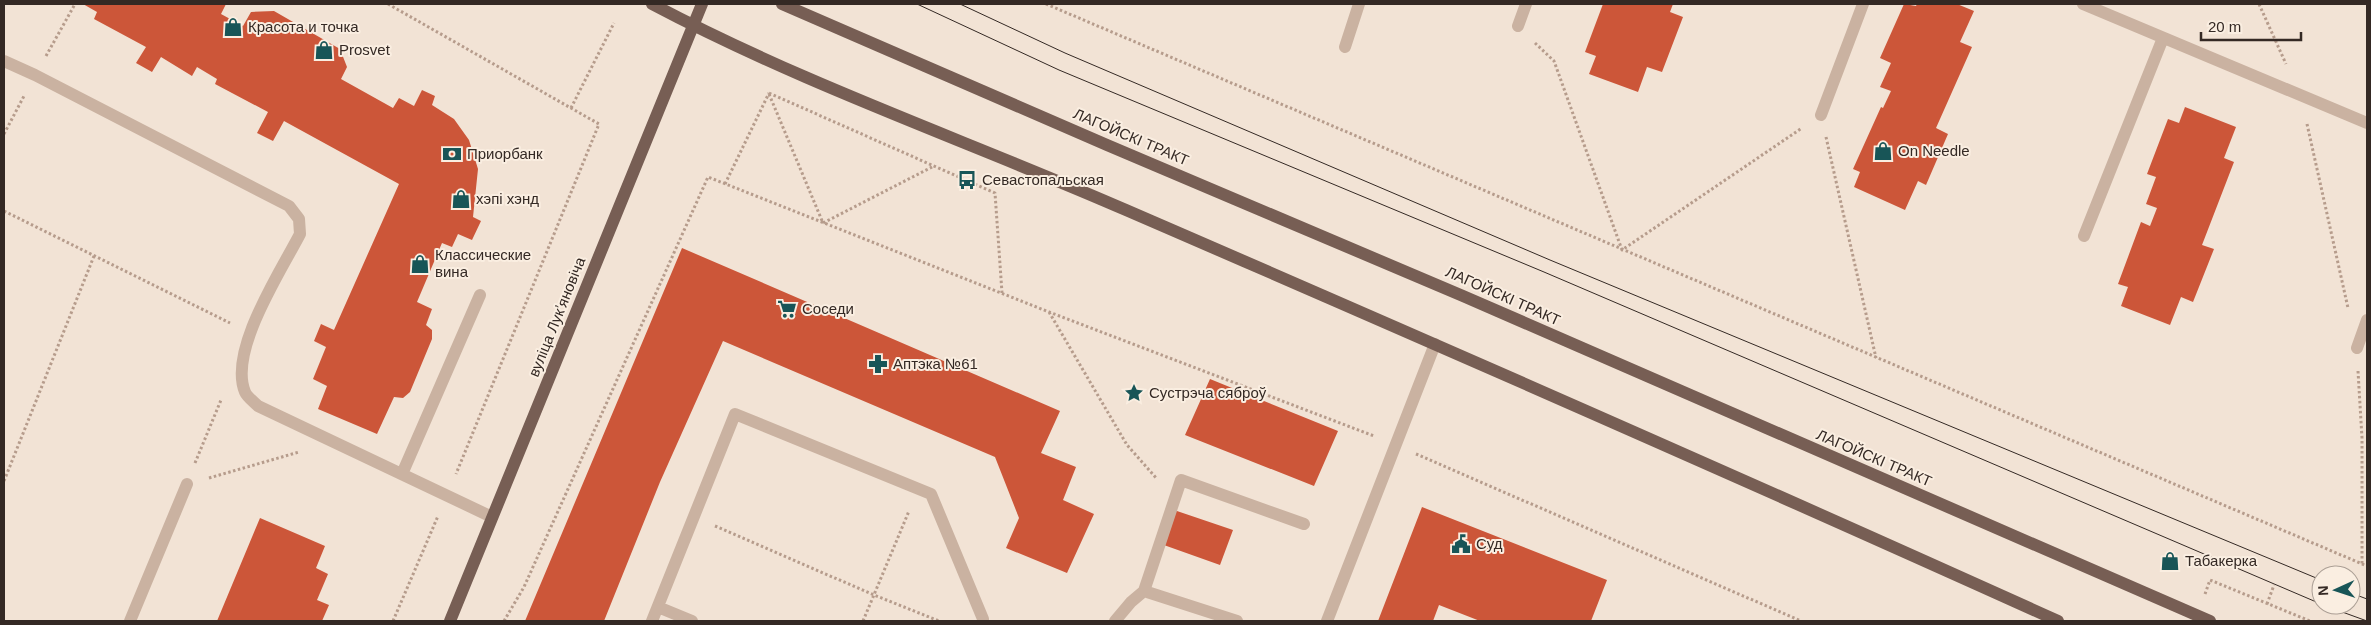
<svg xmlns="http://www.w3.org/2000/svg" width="2371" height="625" font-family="Helvetica,sans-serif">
<rect width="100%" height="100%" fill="#f2e3d5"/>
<path fill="#cc5639" d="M 83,4 L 226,4 L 221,14 L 243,26 L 251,12 L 274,11 L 340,49 L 347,67 L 341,79 L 393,108 L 399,98 L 414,106 L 422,90 L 435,96 L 432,105 L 454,119 L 469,140 L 478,169 L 473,217 L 481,221 L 472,240 L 458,234 L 452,247 L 442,243 L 417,302 L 432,309 L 426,325 L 432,330 L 432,339 L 410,392 L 403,398 L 394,397 L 377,434 L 318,409 L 327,386 L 313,379 L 326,347 L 314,341 L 321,324 L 334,330 L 399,184 L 284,121 L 273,141 L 257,133 L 268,112 L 215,84 L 217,79 L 197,67 L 192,76 L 161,57 L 152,72 L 136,63 L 146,47 L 94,19 L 97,12 Z
M 1603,4 L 1673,4 L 1670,12 L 1683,17 L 1662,72 L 1647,67 L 1638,92 L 1589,74 L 1596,56 L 1585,52 Z
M 1904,4 L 1916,6 L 1917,4 L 1957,4 L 1974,11 L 1960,42 L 1972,47 L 1936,128 L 1948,134 L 1926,185 L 1918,181 L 1905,210 L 1854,187 L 1860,172 L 1853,169 L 1881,107 L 1883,108 L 1891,91 L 1880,87 L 1891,63 L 1880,58 Z
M 2185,107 L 2236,127 L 2224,158 L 2234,162 L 2202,245 L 2214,249 L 2193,302 L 2181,297 L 2170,325 L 2121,306 L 2128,287 L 2118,284 L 2141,222 L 2150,226 L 2157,208 L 2146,204 L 2156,177 L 2147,174 L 2168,119 L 2179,123 Z
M 682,248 L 1060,411 L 1041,453 L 1076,467 L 1063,500 L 1094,514 L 1067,573 L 1006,548 L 1019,518 L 995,457 L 723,341 L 660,482 L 604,621 L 525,621 Z
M 1210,379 L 1338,431 L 1314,486 L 1185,435 Z
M 1422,507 L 1607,580 L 1591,621 L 1480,621 L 1439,605 L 1433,621 L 1378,621 Z
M 1174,510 L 1233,530 L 1220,565 L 1161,544 Z
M 260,518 L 325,546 L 316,568 L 328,574 L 317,600 L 329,605 L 322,621 L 217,621 Z"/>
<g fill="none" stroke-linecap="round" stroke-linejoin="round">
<path stroke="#b69c8c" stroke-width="3" stroke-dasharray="2.5 2.5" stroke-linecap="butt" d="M 388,4 L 599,124 L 456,474
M 1046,4 L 2367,566
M 2259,4 L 2286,64
M 1535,43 L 1554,61 L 1622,250 L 1802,128
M 46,56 L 75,4
M 769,93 L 995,193 L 1002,293
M 769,94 L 823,223 L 934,166
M 571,108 L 614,23
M 2307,124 L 2348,308
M 4,134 L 24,96
M 1826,137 L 1876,358
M 725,184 L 769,93
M 4,211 L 230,323
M 1049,312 L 1127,445 L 1157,479
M 2358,371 L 2362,438 L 2362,565
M 1416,454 L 1801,621
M 195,463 L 221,400
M 209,478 L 299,452
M 4,481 L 94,256
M 715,526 L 874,595 L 939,621
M 2205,594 L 2210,580 L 2310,621
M 2267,604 L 2274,585
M 393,621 L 438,516
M 504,621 L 524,587 L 708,177 L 1049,312 L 1374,436
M 863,621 L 909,511"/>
<path stroke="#cab2a1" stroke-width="12" d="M 2083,4 L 2367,123
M 1518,26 L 1526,4
M 1345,47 L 1359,4
M 4,61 L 35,75 L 289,206 L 299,219 L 300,234 C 281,271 228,351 245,392 C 247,397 254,402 258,406 L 492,517
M 1821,115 L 1863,4
M 2084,236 L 2163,38
M 2357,348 L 2367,320
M 402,474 L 480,295
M 1144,591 L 1237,621
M 658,607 L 692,621
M 130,621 L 187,484
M 652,621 L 735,414 L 931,494 L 983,619
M 1115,621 L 1131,602 L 1144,591 L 1181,480 L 1304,524
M 1327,621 L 1435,344"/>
<path stroke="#775e54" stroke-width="12" d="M 652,4 C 805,85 968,141 1126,210 C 1438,345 1748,481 2058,621
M 782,4 L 1107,145 L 1463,296 L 2210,621
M 450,621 L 702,4"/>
<path stroke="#342924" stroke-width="1" d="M 917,4 L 1059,70 L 1544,272 L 2321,604
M 960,4 L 1065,53 L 1550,260 L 2321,580
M 2351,593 L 2367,599
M 2323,605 L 2367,621"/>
</g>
<defs>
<g id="shop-bare" transform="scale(1.5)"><path d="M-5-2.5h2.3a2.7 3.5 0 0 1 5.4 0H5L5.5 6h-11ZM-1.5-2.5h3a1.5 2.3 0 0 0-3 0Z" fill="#185557" stroke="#faeee1" stroke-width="2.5" paint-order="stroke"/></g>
<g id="bank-bare" transform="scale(1.5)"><path d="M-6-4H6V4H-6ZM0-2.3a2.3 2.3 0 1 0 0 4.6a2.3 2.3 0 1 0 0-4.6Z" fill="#185557" stroke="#faeee1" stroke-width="2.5" paint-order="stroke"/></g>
<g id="bus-bare" transform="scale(1.5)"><path d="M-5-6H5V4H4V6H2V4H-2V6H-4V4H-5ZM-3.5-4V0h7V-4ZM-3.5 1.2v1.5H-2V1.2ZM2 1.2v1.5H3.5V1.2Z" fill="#185557" stroke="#faeee1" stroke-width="2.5" paint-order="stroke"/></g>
<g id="supermarket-bare" transform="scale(1.5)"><path d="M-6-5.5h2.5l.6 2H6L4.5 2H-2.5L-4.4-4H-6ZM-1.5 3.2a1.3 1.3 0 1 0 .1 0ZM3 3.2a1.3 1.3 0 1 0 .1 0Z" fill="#185557" stroke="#faeee1" stroke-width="2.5" paint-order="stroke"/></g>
<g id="pharmacy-bare" transform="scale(1.5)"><path d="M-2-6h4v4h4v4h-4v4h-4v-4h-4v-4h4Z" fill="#185557" stroke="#faeee1" stroke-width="2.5" paint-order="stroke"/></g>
<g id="sight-bare" transform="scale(1.5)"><path d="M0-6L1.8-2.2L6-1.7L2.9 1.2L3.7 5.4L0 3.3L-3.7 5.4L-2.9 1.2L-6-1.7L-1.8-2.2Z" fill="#185557" stroke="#faeee1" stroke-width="2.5" paint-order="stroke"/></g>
<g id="civic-bare" transform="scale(1.5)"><path d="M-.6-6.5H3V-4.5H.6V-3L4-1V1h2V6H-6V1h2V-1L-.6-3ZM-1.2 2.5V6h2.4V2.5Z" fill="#185557" stroke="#faeee1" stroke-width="2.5" paint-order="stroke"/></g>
</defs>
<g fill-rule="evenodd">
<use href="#shop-bare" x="233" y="27"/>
<use href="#shop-bare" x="324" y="50"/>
<use href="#shop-bare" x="1883" y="151"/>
<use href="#bank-bare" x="452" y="154"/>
<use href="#bus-bare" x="967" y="180"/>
<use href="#shop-bare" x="461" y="199"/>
<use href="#shop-bare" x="420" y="264"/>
<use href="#supermarket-bare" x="787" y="309"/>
<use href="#pharmacy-bare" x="878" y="364"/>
<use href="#sight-bare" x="1134" y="393"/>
<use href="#civic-bare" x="1461" y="544"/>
<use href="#shop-bare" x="2170" y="561"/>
</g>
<g text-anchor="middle" stroke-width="4" stroke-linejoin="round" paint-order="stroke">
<g font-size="15" fill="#342924" stroke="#faeee1" text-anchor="start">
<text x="248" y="32">Красота и точка</text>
<text x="339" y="55">Prosvet</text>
<text x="1898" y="156">On Needle</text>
<text x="467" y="159">Приорбанк</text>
<text x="982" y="185">Севастопальская</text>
<text x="476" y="204">хэпі хэнд</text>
<text x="435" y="260">Классические<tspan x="435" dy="17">вина</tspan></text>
<text x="802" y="314">Соседи</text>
<text x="893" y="369">Аптэка №61</text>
<text x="1149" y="398">Сустрэча сяброў</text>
<text x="1476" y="549">Суд</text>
<text x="2185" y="566">Табакерка</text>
</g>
<g font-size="15" fill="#342924" stroke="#faeee1">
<text transform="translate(1131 137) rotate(23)" y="5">ЛАГОЙСКІ ТРАКТ</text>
<text transform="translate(1503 296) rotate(24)" y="5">ЛАГОЙСКІ ТРАКТ</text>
<text transform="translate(557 317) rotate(-68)" y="5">вуліца Лукʼяновіча</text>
<text transform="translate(1874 458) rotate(23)" y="5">ЛАГОЙСКІ ТРАКТ</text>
</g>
</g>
<rect width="2371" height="625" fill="none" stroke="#342924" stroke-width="10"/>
<g transform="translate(2336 590) rotate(267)"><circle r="24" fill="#faeee1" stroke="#ab9f95"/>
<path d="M0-4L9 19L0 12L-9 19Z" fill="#185557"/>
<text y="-8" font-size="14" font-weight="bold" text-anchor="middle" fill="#342924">N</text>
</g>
<path d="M2201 32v8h100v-8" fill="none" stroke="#342924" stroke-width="2.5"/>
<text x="2208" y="32" font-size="15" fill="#342924" stroke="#faeee1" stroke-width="4" paint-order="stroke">20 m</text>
</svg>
